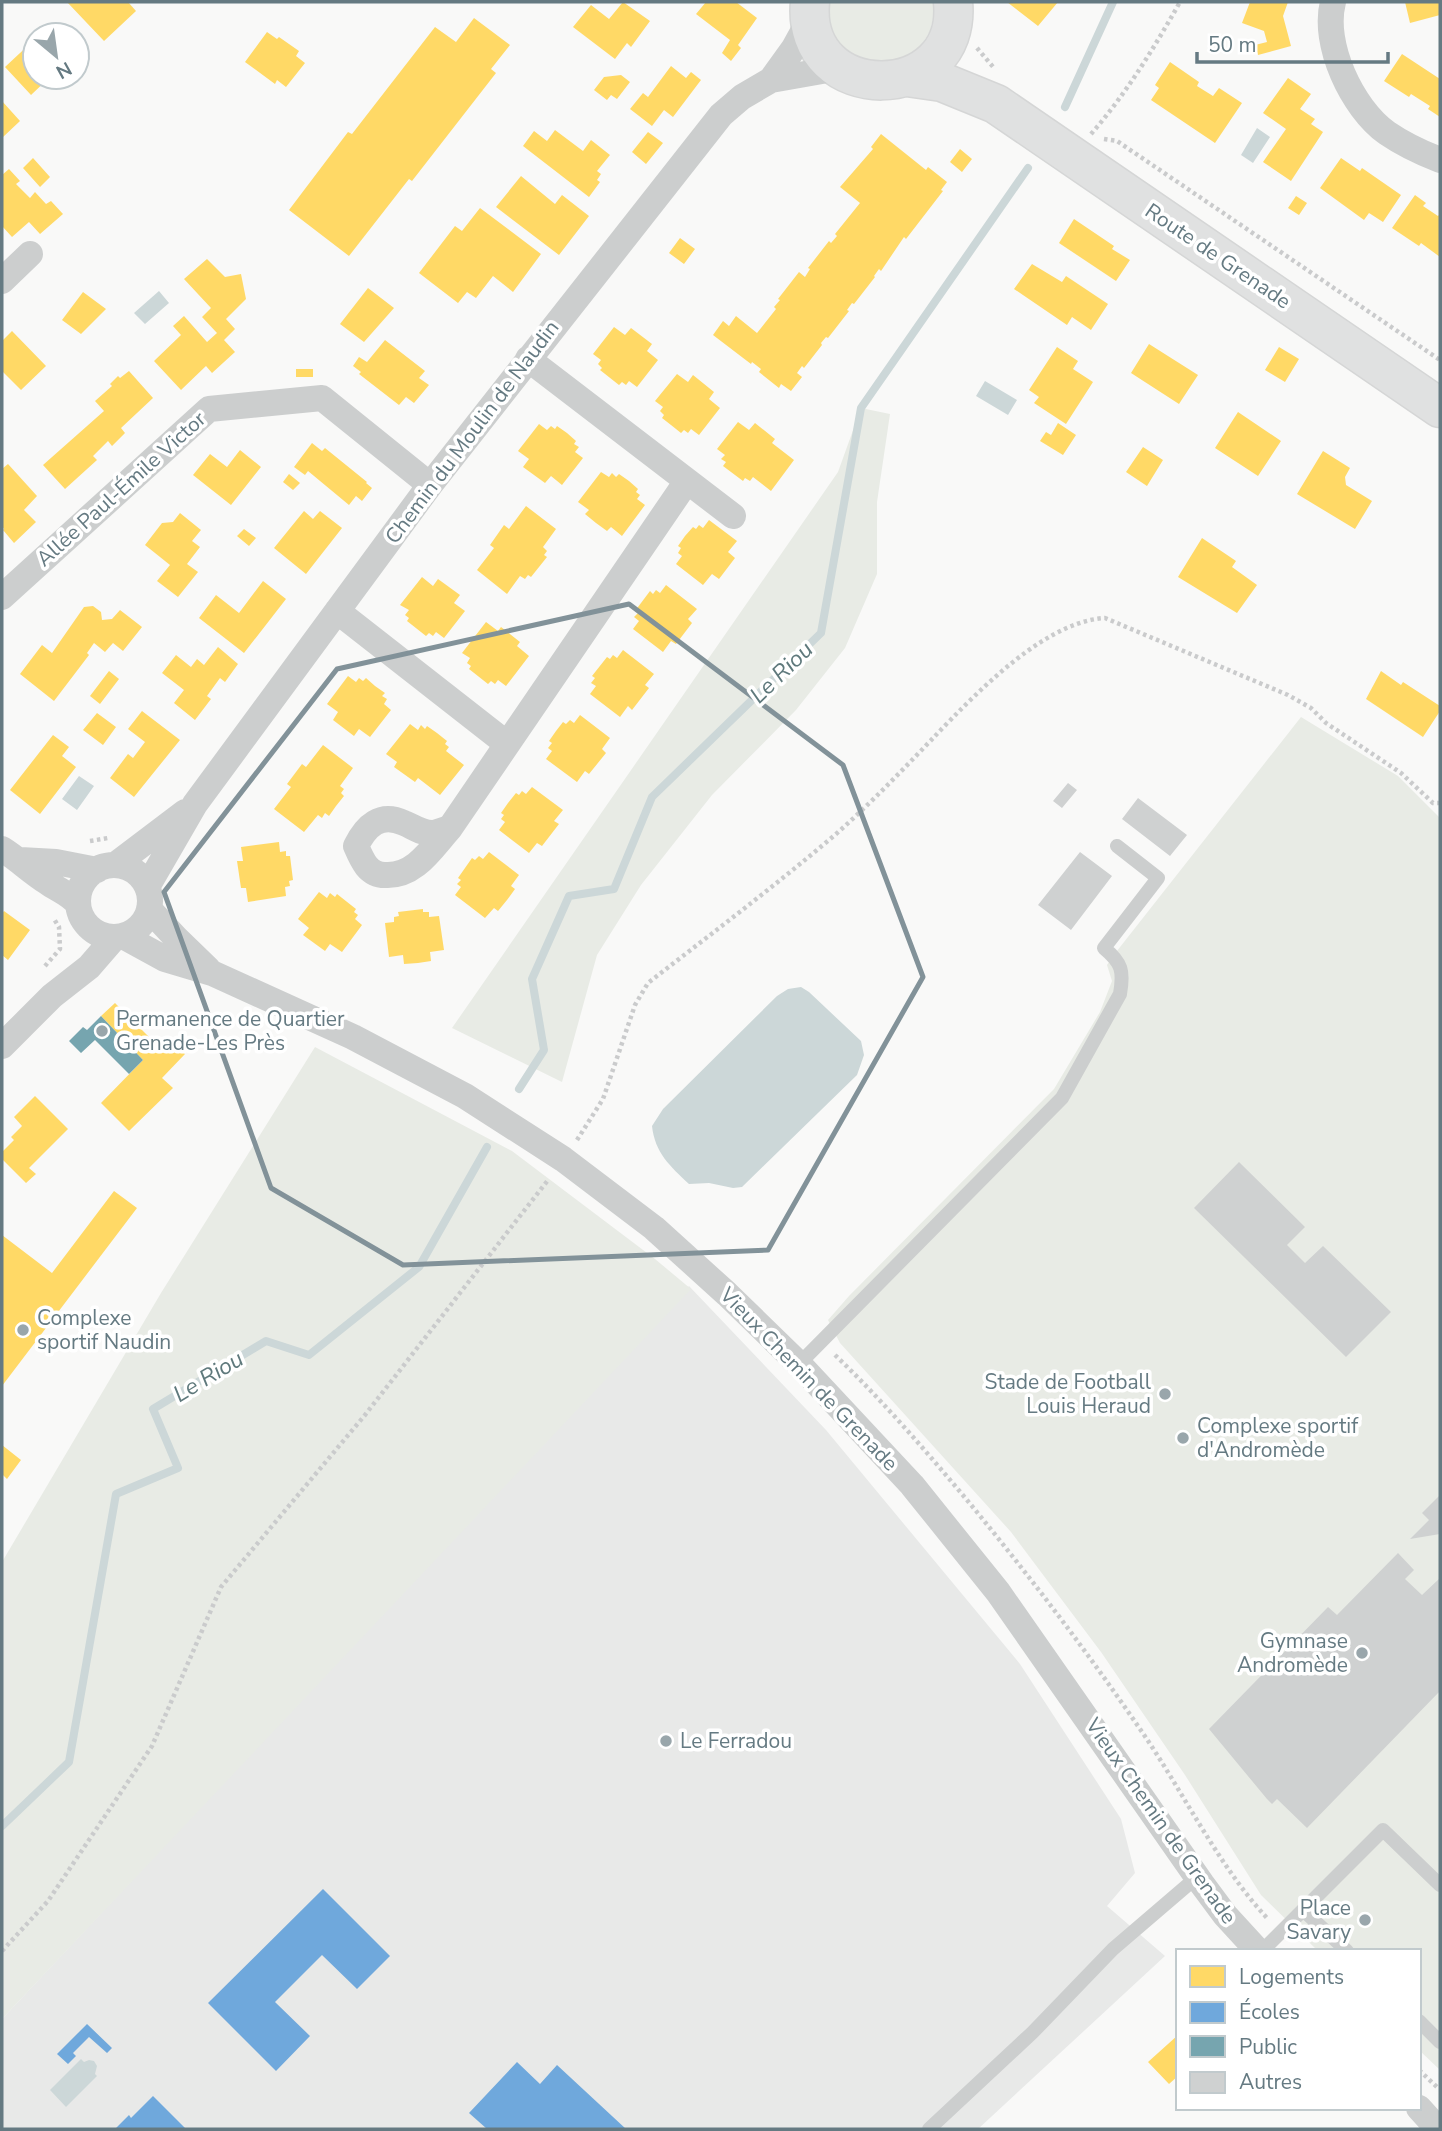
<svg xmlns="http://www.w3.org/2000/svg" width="1442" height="2131" font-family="'Nunito Sans',sans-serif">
<rect width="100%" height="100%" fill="#f9f9f8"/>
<path fill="#e8e9e8" d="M 689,1286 L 826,1430 L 1020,1664 L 1121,1819 L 1135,1873 L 1107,1906 L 1165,1956 L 978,2129 L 2,2129 L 2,2019 Z"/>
<path fill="#e8ebe5" d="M 828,2 L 933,2 L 934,14 L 930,31 L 921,46 L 907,58 L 873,64 L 842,48 L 832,34 Z
M 861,408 L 890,414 L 877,502 L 877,574 L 845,648 L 796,710 L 712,795 L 641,885 L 597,955 L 562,1082 L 452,1028 L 838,472 Z
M 1301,717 L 1398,776 L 1440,818 L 1440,2070 L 1419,2050 L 1419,1951 L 1318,1951 L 1261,1895 L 1185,1775 L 1101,1652 L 1011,1532 L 840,1343 L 828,1320 L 849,1296 L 1054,1089 L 1100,1012 L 1112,981 L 1107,965 L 1113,956 Z
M 315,1047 L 512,1151 L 655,1259 L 691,1289 L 2,2019 L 2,1562 L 161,1293 Z"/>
<path fill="#ccd7d8" d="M 1257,128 L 1270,137 L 1253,163 L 1241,155 Z
M 159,291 L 169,303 L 145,324 L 134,313 Z
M 985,381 L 1017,400 L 1008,415 L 976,396 Z
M 79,776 L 94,786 L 77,810 L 62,799 Z
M 801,987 L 809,992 L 861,1041 L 864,1055 L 857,1075 L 742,1187 L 733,1188 L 709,1183 L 689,1184 C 670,1166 655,1153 652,1126 L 663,1109 L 777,996 L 788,989 Z
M 81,2059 L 84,2062 L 89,2060 L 94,2061 L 97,2066 L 95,2074 L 97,2076 L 66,2107 L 50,2090 Z"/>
<path fill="#ffd966" d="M 67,2 L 128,2 L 136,11 L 104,41 Z
M 623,2 L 650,21 L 631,47 L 627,43 L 615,59 L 573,27 L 591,5 L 609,19 Z
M 706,2 L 736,2 L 757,18 L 738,45 L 741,48 L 731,61 L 722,53 L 730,40 L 696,14 Z
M 1007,2 L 1058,2 L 1038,26 Z
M 1250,2 L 1288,2 L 1283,16 L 1291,46 L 1258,55 L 1255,45 L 1267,42 L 1264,31 L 1242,23 Z
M 1405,2 L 1440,2 L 1440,15 L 1410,23 Z
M 474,18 L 510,45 L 491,69 L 496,73 L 412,181 L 409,179 L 349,256 L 289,210 L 348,132 L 352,134 L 435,27 L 456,42 Z
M 267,32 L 277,39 L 279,37 L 299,51 L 296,56 L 305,63 L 286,87 L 277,80 L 275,84 L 245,62 Z
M 35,39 L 35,77 L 50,77 L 31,95 L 5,67 Z
M 1402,54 L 1440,79 L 1440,117 L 1428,109 L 1430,106 L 1411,94 L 1409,97 L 1384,81 Z
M 1170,62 L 1199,82 L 1197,86 L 1213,96 L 1219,88 L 1242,103 L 1215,143 L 1151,100 L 1159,88 L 1155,85 Z
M 671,66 L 686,78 L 691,72 L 701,80 L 673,117 L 664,110 L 652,126 L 630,109 L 643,93 L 648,97 Z
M 621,75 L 630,82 L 617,99 L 611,95 L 607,100 L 594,90 L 604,77 Z
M 1288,78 L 1311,94 L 1300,109 L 1315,119 L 1311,124 L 1323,132 L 1291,181 L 1263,162 L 1286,129 L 1263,113 Z
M 2,101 L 20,121 L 2,138 Z
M 555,130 L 583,151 L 591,140 L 610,155 L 597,171 L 601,174 L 597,180 L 600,182 L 589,197 L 523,146 L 534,131 L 547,141 Z
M 648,132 L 663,143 L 646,164 L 632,152 Z
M 881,134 L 926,170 L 928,167 L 947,182 L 941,190 L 943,191 L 906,239 L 904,237 L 881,271 L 879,269 L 874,276 L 875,277 L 854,304 L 852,303 L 847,310 L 849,311 L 828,338 L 826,337 L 821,343 L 822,345 L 804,368 L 802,366 L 797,373 L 802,377 L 791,391 L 781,384 L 779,388 L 759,372 L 761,369 L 752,362 L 751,364 L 713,335 L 723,321 L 729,326 L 736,316 L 757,333 L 776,309 L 774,307 L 780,300 L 778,299 L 799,272 L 805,277 L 810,269 L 808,268 L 829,241 L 831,243 L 837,236 L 835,234 L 860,203 L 840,187 L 873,149 L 871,147 Z
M 960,149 L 972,159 L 962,172 L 950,162 Z
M 33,158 L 50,177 L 40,187 L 23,168 Z
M 1341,158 L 1360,171 L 1362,168 L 1401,195 L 1383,222 L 1369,213 L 1364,220 L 1320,188 Z
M 9,169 L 20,181 L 16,184 L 30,198 L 35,192 L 46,204 L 51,201 L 63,214 L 40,234 L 29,222 L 12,237 L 2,226 L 2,175 Z
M 521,176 L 555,204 L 562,195 L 589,216 L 559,255 L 496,207 Z
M 1415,195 L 1426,203 L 1423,206 L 1438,216 L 1440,214 L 1440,257 L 1421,243 L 1419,246 L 1392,228 Z
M 1296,196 L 1307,203 L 1299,215 L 1288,208 Z
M 480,208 L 541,254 L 513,292 L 493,276 L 476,298 L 467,292 L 458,303 L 419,273 L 455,226 L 462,231 Z
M 1074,219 L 1114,246 L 1112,249 L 1130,260 L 1116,281 L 1059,243 Z
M 680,238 L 695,249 L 684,264 L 669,253 Z
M 207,259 L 225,277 L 241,274 L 246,299 L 226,319 L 235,329 L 224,340 L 235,352 L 212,373 L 206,366 L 181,390 L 154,361 L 181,335 L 173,326 L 184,316 L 207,342 L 217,333 L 202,317 L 211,308 L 184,279 Z
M 1032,264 L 1062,282 L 1066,276 L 1108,304 L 1091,330 L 1072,317 L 1067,325 L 1014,289 Z
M 368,288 L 394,308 L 364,342 L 340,324 Z
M 83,292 L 106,309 L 81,334 L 62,320 Z
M 614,327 L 625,335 L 631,328 L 652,344 L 647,351 L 658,360 L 637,387 L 629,381 L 626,385 L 622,382 L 619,385 L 600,370 L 602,368 L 598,364 L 601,360 L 593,354 Z
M 12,331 L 46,366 L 21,390 L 2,371 L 2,341 Z
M 385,340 L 425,371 L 419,378 L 429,385 L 414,403 L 406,397 L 399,405 L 359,374 L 361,372 L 353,366 L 359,357 L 367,362 Z
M 1149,344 L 1198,375 L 1179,404 L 1131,373 Z
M 1057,347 L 1078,361 L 1073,369 L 1093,382 L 1066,424 L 1034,403 L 1039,397 L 1029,390 Z
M 1279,347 L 1299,359 L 1285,382 L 1265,370 Z
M 296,369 L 313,369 L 313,377 L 296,377 Z
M 129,371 L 153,398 L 121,428 L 125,433 L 112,446 L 108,441 L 93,456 L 97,460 L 65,489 L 43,465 L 104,411 L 95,401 L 112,386 L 110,384 L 118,376 L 120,378 Z
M 677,374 L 688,382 L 693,375 L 714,392 L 709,399 L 720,408 L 699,435 L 691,429 L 688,433 L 684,430 L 681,433 L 671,425 L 662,418 L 664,415 L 660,411 L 663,407 L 655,401 Z
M 1238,412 L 1281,441 L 1258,476 L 1215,448 Z
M 738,422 L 749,430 L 755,423 L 775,439 L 772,443 L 794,460 L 771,491 L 753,477 L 750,481 L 745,478 L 743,481 L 723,466 L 726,462 L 721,459 L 725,455 L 717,449 Z
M 1058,423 L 1076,435 L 1063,455 L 1040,441 L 1046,432 L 1051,435 Z
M 539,424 L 547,430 L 551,426 L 555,429 L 557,426 L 567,433 L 576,441 L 574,444 L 579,447 L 575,452 L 583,458 L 562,485 L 551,476 L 545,483 L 523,467 L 529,459 L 518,451 Z
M 312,443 L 322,451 L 325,448 L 367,482 L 366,483 L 372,488 L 362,501 L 356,496 L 349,505 L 308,471 L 305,475 L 294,467 Z
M 1143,447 L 1163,460 L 1147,486 L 1126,472 Z
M 240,450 L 261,467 L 231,505 L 193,475 L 210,454 L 227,467 Z
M 1323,451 L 1350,468 L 1345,477 L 1346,485 L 1372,501 L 1355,529 L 1297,494 Z
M 8,464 L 37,496 L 24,510 L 36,522 L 14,543 L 3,530 L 4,529 L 2,526 L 2,469 Z
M 601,472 L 609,477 L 612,473 L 616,477 L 619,474 L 629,481 L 638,489 L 636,492 L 640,495 L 637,499 L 645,505 L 622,536 L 611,527 L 607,531 L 596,523 L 585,514 L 589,510 L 578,502 Z
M 289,474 L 300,483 L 293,490 L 283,482 Z
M 526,506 L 556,529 L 543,547 L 547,551 L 544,555 L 547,557 L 531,577 L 528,575 L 525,579 L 520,576 L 507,594 L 477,570 L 494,548 L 490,545 L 504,525 L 509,529 Z
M 304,511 L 313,519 L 320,511 L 342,528 L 306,574 L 274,548 Z
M 180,513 L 201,530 L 192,541 L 200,547 L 187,564 L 198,572 L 178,597 L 157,581 L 170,565 L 145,545 L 162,523 L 173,522 Z
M 709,520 L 737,541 L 728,552 L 735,558 L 719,579 L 712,574 L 703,585 L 676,564 L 682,556 L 678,553 L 681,548 L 678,546 L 685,536 L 693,527 L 696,529 L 699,525 L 703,528 Z
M 244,529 L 256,538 L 249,546 L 237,536 Z
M 1202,538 L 1236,561 L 1232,567 L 1257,585 L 1237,613 L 1178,577 Z
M 422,577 L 433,586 L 438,579 L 460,595 L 454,603 L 465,611 L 444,638 L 436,632 L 433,636 L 429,633 L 426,636 L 407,621 L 409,618 L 405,615 L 409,610 L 400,605 Z
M 263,581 L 286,599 L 244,653 L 199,618 L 216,595 L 239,613 Z
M 666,585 L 697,609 L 688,619 L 692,623 L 676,644 L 671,641 L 663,652 L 633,629 L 639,621 L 634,617 L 638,613 L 635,611 L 650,591 L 653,594 L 656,590 L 660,593 Z
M 93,606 L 101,612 L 102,620 L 112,619 L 120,610 L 142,627 L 123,651 L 113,643 L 105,652 L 94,643 L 87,653 L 89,655 L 54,701 L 20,674 L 42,645 L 52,653 L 84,607 Z
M 486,622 L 498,631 L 501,627 L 520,642 L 517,646 L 529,656 L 506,686 L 498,680 L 495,684 L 491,681 L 488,684 L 469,669 L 471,666 L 467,663 L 470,658 L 462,653 Z
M 218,647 L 238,664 L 225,682 L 220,678 L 207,696 L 211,699 L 195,720 L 174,703 L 184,690 L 162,673 L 176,655 L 191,667 L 197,659 L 204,665 Z
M 623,650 L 654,674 L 645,685 L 649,688 L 632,710 L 628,706 L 620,717 L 590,694 L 596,686 L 591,683 L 595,678 L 592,676 L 607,657 L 610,659 L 613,655 L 617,658 Z
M 109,671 L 119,679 L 100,704 L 90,696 Z
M 1381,671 L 1401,685 L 1403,682 L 1440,706 L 1440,711 L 1423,737 L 1366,699 Z
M 348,676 L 356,682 L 359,678 L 363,681 L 366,678 L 375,686 L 385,693 L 382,696 L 387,699 L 384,704 L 391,710 L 370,737 L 359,729 L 354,736 L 333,720 L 338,712 L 327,704 Z
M 142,711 L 180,740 L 134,797 L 110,778 L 128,754 L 133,758 L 145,742 L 128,729 Z
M 97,713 L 116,727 L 103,745 L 83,730 Z
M 580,715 L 610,738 L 602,749 L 606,753 L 589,774 L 585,771 L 577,782 L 546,759 L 552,751 L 548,748 L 552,743 L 549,741 L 556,731 L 563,722 L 566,724 L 570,720 L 574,723 Z
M 410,724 L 418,730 L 421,725 L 425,729 L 427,726 L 437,733 L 447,741 L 445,744 L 449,747 L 446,751 L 464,765 L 440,795 L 418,778 L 415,782 L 394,767 L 397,762 L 386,754 Z
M 53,735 L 69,747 L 62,756 L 76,767 L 40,814 L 10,790 Z
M 323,745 L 353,768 L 340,786 L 344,789 L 341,793 L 344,796 L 336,806 L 329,816 L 325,813 L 322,818 L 318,815 L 304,832 L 274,809 L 291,787 L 287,784 L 302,764 L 306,767 Z
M 532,787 L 563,810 L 554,821 L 559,824 L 542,846 L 537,843 L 529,853 L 499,830 L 505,822 L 501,819 L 504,815 L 501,813 L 508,803 L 516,793 L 519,795 L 522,791 L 526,794 Z
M 279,842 L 280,852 L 286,851 L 286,856 L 290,856 L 293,880 L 289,881 L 290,886 L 285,887 L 286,896 L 248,902 L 246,888 L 241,888 L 237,861 L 243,861 L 241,847 Z
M 489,852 L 519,875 L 511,886 L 515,889 L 507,900 L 498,911 L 494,908 L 485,918 L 455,895 L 461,887 L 457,884 L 461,880 L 458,878 L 472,858 L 475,860 L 479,856 L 483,859 Z
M 319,892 L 327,898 L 330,893 L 335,897 L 337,894 L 356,909 L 354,912 L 358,915 L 355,919 L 362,925 L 342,952 L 330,944 L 325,951 L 303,935 L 309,928 L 298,919 Z
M 423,909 L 423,912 L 429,912 L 429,917 L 439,916 L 444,950 L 430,952 L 431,961 L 418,963 L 404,964 L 403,955 L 389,957 L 385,923 L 394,922 L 394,917 L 399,916 L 398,912 Z
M 4,911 L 30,930 L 8,960 L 2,955 L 2,914 Z
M 115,1003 L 157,1045 L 166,1036 L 185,1054 L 162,1078 L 173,1088 L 129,1131 L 101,1103 L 143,1060 L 101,1016 Z
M 35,1096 L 68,1129 L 29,1168 L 36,1174 L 26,1183 L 2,1159 L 2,1152 L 14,1140 L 11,1137 L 22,1126 L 14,1117 Z
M 114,1191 L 137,1208 L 2,1386 L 2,1235 L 52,1273 Z
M 2,1445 L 21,1460 L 7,1479 L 2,1474 Z
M 1178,2035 L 1178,2076 L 1169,2084 L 1148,2062 Z"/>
<path fill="#6fa8dc" d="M 323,1889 L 390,1956 L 357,1989 L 322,1955 L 275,2002 L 310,2036 L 276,2071 L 208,2003 Z
M 87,2024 L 112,2048 L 107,2053 L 89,2037 L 73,2053 L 76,2056 L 68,2064 L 57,2054 Z
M 517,2062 L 540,2084 L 557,2065 L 626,2129 L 487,2129 L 469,2113 Z
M 153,2096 L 186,2129 L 115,2129 L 129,2115 L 131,2118 Z"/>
<path fill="#76a5af" d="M 101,1016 L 143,1060 L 129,1074 L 95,1040 L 81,1053 L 69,1041 L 83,1027 L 87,1030 Z"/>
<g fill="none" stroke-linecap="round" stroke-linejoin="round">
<path stroke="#ccd7d8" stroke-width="8" d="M 1065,107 L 1113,2
M 519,1089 L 544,1050 L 532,979 L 569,896 L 614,889 L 652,797 L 821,633 L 861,408 L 1028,168
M 2,1826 L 69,1762 L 116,1494 L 178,1468 L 153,1409 L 266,1341 L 309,1355 L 419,1267 L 487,1147"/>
</g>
<path fill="#cfd1d1" d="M 1068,783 L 1077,790 L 1062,808 L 1053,801 Z
M 1138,798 L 1187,835 L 1170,856 L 1122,819 Z
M 1080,852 L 1112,876 L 1071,930 L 1038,905 Z
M 1239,1162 L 1305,1227 L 1287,1245 L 1305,1263 L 1323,1246 L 1391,1312 L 1346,1357 L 1194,1208 Z
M 1440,1495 L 1440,1534 L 1410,1539 L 1429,1520 L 1422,1513 Z
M 1398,1553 L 1414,1570 L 1405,1579 L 1422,1595 L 1440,1578 L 1440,1691 L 1307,1828 L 1277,1799 L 1272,1804 L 1267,1799 L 1209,1729 L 1328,1607 L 1337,1615 Z"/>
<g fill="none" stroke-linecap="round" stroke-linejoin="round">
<g stroke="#d5d6d6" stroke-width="41">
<path id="secondary" d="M 810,2 C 800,107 963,106 953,2
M 907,77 L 942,82 L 996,104 L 1440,408"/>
</g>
<path stroke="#cacbcc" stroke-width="4.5" stroke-dasharray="3.5 3.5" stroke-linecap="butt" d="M 977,48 L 994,68
M 1091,134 C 1126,94 1154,48 1180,2
M 1104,139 L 1117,141 L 1440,360
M 90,841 L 108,838
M 45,966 L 60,949 L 59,927 L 54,919
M 577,1140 L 603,1099 L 635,1005 L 648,983 C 711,934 775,886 836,834 C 862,811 887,786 912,760 C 958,713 1036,622 1105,618 L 1288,695 L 1311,708 L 1326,723 L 1401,773 L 1433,803 L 1440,803
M 835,1355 C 883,1401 925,1450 967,1500 C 1028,1574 1086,1650 1140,1729 C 1183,1791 1217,1864 1267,1918
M 2,1951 L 48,1901 L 152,1746 L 221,1587 L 365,1415 L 548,1180
M 1419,2070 L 1439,2089"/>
<path stroke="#cccece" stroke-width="14" d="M 799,1364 L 1062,1098 L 1120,994 C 1124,971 1122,963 1104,948 L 1158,878 L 1117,846
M 1303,1910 L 1347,1951
M 1262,1951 L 1383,1830 L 1440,1885
M 1419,2021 L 1440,2042
M 929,2129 L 1032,2033 L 1113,1949 L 1197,1877"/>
<path stroke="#cccece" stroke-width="26" d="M 1333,2 C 1322,44 1352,108 1387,133 C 1403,144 1422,153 1440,160
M 771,80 L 794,48 L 810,19
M 2,281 L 30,254
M 528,359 L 733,516
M 2,597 L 209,409 L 322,398 L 430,485
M 337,611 L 507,744
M 450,828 C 445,829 439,832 434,833 C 422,834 414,827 404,823 C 380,812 366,826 356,846 C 362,860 368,875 385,875 C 415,877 432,848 450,828 L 687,481
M 2,849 C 18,859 31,872 47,882 C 58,890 69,893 78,904
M 20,860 L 56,862 L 97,870
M 115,865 L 185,812
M78 901a36 36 0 1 1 72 0a36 36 0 1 1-72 0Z
M 147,887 L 195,804 L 430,485 L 721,115 L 742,97 L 771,80 L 839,68
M 149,909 L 176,938 L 208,969
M 123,936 L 165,959 L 212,973 L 353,1037 L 465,1096 L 563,1159 L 654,1228 L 727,1294 L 799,1364 L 912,1485 L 998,1592 L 1202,1884 L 1225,1915 L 1258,1951
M 2,1046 L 52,996 L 89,967 L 115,937
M 1419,2108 L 1438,2129"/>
<use href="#secondary" stroke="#e0e1e1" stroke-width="38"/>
</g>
<path fill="none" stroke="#829299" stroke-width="5" stroke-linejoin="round" d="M 629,604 L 843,765 L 923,977 L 768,1250 L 403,1265 L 271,1188 L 164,892 L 337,669 Z"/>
<g fill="#99a6ab" stroke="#fff" stroke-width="2.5">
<circle cx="102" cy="1031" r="7"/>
<circle cx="23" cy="1330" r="7"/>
<circle cx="1165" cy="1394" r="7"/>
<circle cx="1183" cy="1438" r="7"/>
<circle cx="1362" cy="1653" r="7"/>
<circle cx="666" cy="1741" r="7"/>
<circle cx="1365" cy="1920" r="7"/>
</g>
<g text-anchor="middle" stroke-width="7" stroke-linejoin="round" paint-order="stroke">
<g font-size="21" fill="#657a82" stroke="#fff">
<text transform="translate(1218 256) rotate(34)" y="7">Route de Grenade</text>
<text transform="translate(472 432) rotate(-53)" y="7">Chemin du Moulin de Naudin</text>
<text transform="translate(121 489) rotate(-42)" y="7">Allée Paul-Émile Victor</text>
<text transform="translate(809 1379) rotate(46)" y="7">Vieux Chemin de Grenade</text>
<text transform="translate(1161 1821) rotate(55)" y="7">Vieux Chemin de Grenade</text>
</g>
<g font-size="21" fill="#657a82" stroke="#fff" text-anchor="start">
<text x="116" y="1026">Permanence de Quartier<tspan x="116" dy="24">Grenade-Les Près</tspan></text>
<text x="37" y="1325">Complexe<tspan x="37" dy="24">sportif Naudin</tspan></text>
<text x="1151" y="1389" text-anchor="end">Stade de Football<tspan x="1151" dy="24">Louis Heraud</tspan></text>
<text x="1197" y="1433">Complexe sportif<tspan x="1197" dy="24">d'Andromède</tspan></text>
<text x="1348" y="1648" text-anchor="end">Gymnase<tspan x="1348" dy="24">Andromède</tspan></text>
<text x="680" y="1748">Le Ferradou</text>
<text x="1351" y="1915" text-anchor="end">Place<tspan x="1351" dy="24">Savary</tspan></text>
</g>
<g font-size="23" font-style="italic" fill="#5f797c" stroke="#fff">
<text transform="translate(781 672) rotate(-44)" y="8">Le Riou</text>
<text transform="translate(208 1376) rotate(-31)" y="8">Le Riou</text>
</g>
</g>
<rect width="1442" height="2131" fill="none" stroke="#657a82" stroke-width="7"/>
<rect x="1176" y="1949" width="245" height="161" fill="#ffffff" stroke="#c1cacd" stroke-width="2"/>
<rect x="1190" y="1966" width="35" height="21" fill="#ffd966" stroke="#c1cacd" stroke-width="2"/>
<text x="1239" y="1984" font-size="21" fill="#657a82">Logements</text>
<rect x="1190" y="2002" width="35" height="21" fill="#6fa8dc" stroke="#c1cacd" stroke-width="2"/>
<text x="1239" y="2019" font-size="21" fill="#657a82">Écoles</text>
<rect x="1190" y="2036" width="35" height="21" fill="#76a5af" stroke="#c1cacd" stroke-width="2"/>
<text x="1239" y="2054" font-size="21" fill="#657a82">Public</text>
<rect x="1190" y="2072" width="35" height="21" fill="#cfd1d1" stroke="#c1cacd" stroke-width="2"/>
<text x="1239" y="2089" font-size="21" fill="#657a82">Autres</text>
<g transform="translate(56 56) rotate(151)"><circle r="33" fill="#ffffff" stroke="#c1cacd" stroke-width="2"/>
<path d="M0-5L12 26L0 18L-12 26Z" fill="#99a6ab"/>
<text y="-10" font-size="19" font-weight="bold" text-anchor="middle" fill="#657a82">N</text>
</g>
<path d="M1197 52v10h191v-10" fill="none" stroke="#657a82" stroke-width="3.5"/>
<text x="1208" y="52" font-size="21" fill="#657a82" stroke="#ffffff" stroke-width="5" paint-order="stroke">50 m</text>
</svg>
